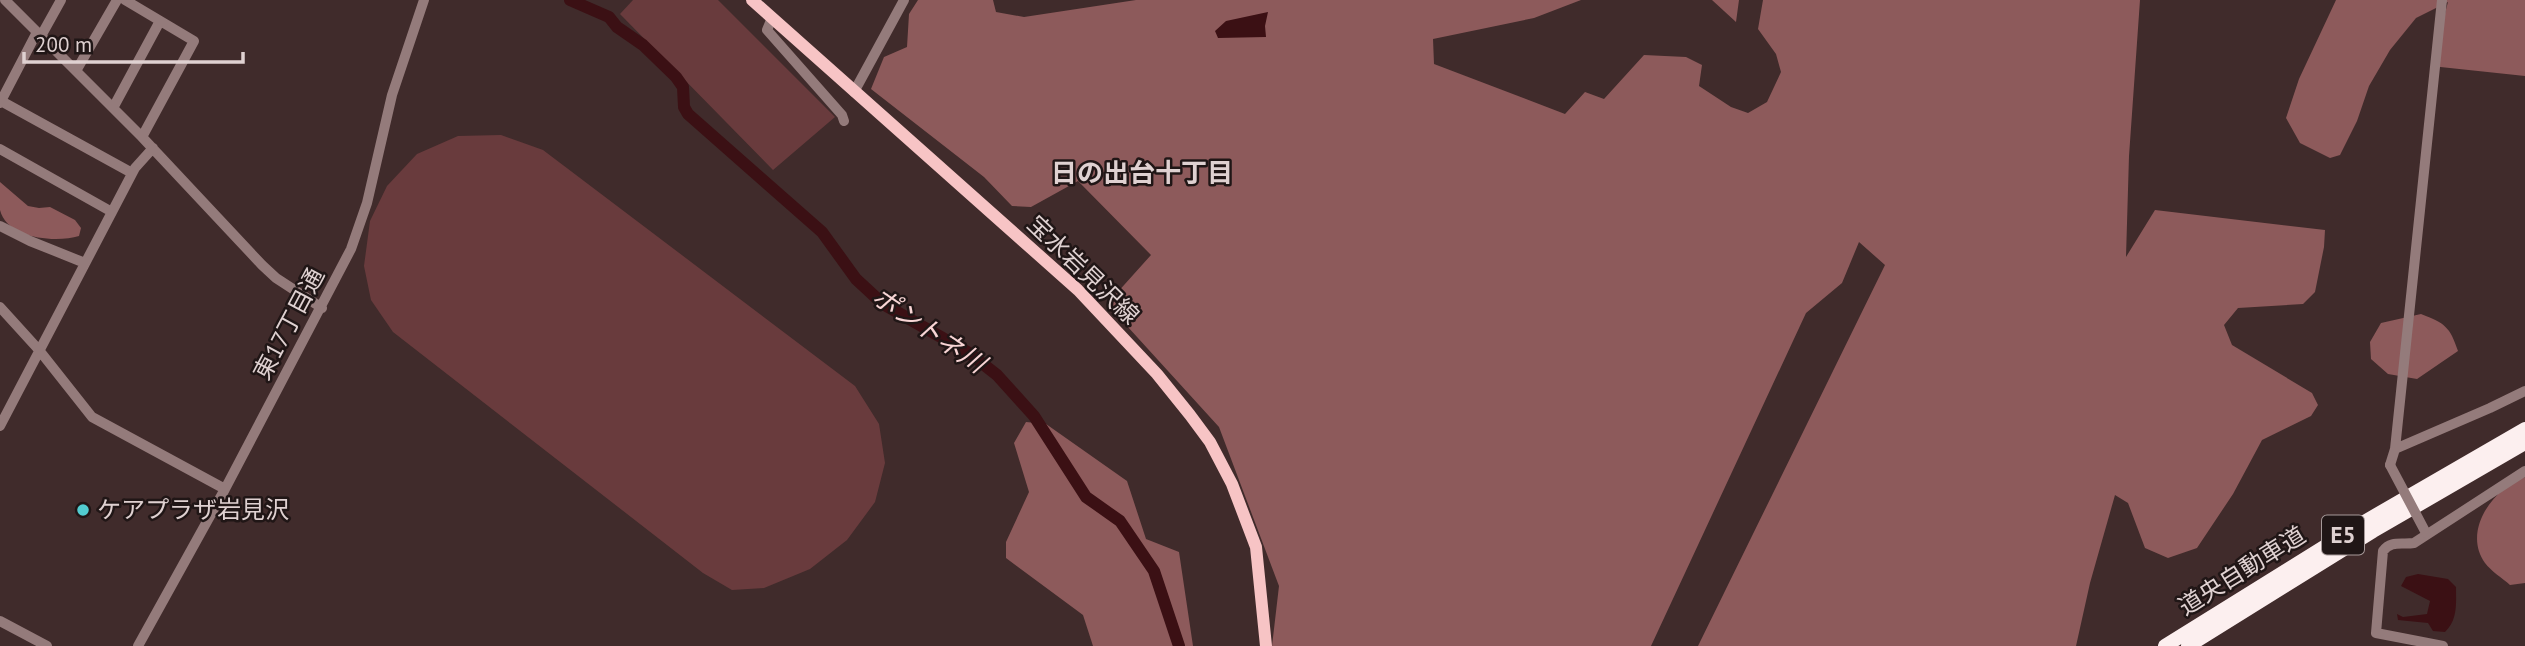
<svg xmlns="http://www.w3.org/2000/svg" width="2525" height="646" font-family="'PT Sans','Noto Sans JP',sans-serif">
<rect width="100%" height="100%" fill="#402b2b"/>
<path fill="#693b3d" d="M 633,0 L 718,0 L 835,117 L 773,170 L 620,14 Z
M 501,135 L 543,150 L 855,386 L 879,424 L 885,463 L 875,502 L 847,540 L 810,569 L 764,588 L 732,590 L 703,573 L 393,332 L 371,300 L 364,266 L 370,221 L 387,186 L 417,154 L 458,136 Z"/>
<path fill="#8d5a5b" d="M 918,0 L 993,0 L 996,12 L 1024,17 L 1136,0 L 1581,0 L 1534,18 L 1433,39 L 1434,64 L 1565,114 L 1585,92 L 1604,99 L 1644,55 L 1686,57 L 1702,65 L 1699,86 L 1731,107 L 1748,113 L 1767,102 L 1781,72 L 1776,54 L 1758,29 L 1763,0 L 2140,0 L 2129,156 L 2126,257 L 2155,210 L 2325,230 L 2324,247 L 2315,292 L 2303,304 L 2238,308 L 2224,325 L 2232,345 L 2312,393 L 2318,405 L 2311,416 L 2262,440 L 2233,494 L 2197,548 L 2168,558 L 2145,548 L 2128,503 L 2115,495 L 2090,583 L 2076,646 L 1698,646 L 1885,265 L 1859,242 L 1842,283 L 1806,313 L 1651,646 L 1272,646 L 1279,586 L 1219,427 L 1107,304 L 1151,255 L 1078,181 L 1031,207 L 1012,206 L 984,177 L 871,89 L 884,57 L 907,47 L 909,14 Z
M 1712,0 L 1739,0 L 1736,22 Z
M 2336,0 L 2525,0 L 2525,76 L 2431,66 L 2448,2 L 2416,18 L 2390,50 L 2369,86 L 2357,121 L 2340,155 L 2330,158 L 2300,143 L 2286,118 L 2299,79 Z
M 0,182 L 28,206 L 39,208 L 50,207 L 75,220 L 81,228 L 79,236 C 56,243 7,239 0,210 C 0,202 0,190 0,182 Z
M 2421,314 C 2445,323 2450,327 2458,351 L 2417,379 L 2388,374 L 2371,359 L 2370,342 L 2381,323 Z
M 1026,422 L 1046,424 L 1127,481 L 1146,539 L 1179,552 L 1193,646 L 1093,646 L 1083,615 L 1006,558 L 1006,542 L 1029,492 L 1014,443 Z
M 2525,477 L 2525,583 L 2510,585 C 2502,578 2491,571 2485,563 C 2462,531 2493,488 2525,477 Z"/>
<path fill="#3b1014" d="M 1268,12 L 1265,26 L 1266,37 L 1218,38 L 1215,31 L 1226,21 Z
M 2418,574 L 2448,579 L 2456,587 C 2456,604 2458,619 2445,632 L 2433,631 L 2428,623 L 2398,620 L 2397,614 L 2403,617 L 2427,614 L 2430,601 L 2401,586 L 2406,577 Z"/>
<g fill="none" stroke-linecap="round" stroke-linejoin="round">
<path stroke="#3b1014" stroke-width="12" d="M 570,0 L 609,17 L 617,27 L 643,45 L 676,77 L 683,87 L 684,107 L 688,114 L 822,232 L 856,279 L 883,304 L 969,353 L 997,375 L 1034,416 L 1086,497 L 1120,521 L 1154,571 L 1179,646"/>
<path stroke="#947b7b" stroke-width="10" d="M 5,0 L 142,137 L 262,265 L 276,278 L 322,308
M 125,0 L 194,41 L 142,137
M 772,18 L 767,30 L 842,115 L 844,121
M 41,36 L 61,0
M 76,71 L 117,0
M 854,92 L 904,0
M 1,101 L 132,173
M 0,103 L 37,32
M 113,108 L 160,21
M 0,149 L 112,212
M 0,226 L 30,241 L 85,263
M 0,307 L 39,350 L 92,417 L 225,489
M 0,426 L 135,168 L 153,148
M 2395,449 L 2490,408 L 2525,391
M 2390,465 L 2395,449 L 2442,0
M 0,621 L 47,646
M 138,646 L 225,489 L 351,249 L 367,203 L 392,95 L 424,0
M 2443,646 L 2376,633 L 2383,551 C 2391,540 2402,545 2414,543 L 2525,471"/>
<path stroke="#f7c4c5" stroke-width="12" d="M 752,0 L 1078,290 L 1157,374 L 1190,415 L 1210,442 L 1232,484 L 1256,547 L 1266,646"/>
<path stroke="#fcefef" stroke-width="14" d="M 2165,646 L 2366,521 L 2525,429
M 2188,646 L 2373,531 L 2525,443"/>
<path stroke="#947b7b" stroke-width="10" d="M 2390,465 L 2426,533"/>
</g>
<circle fill="#52ccd0" stroke="#201616" stroke-width="2.5" cx="83" cy="510" r="7"/>
<g text-anchor="middle" stroke-width="5" stroke-linejoin="round" paint-order="stroke">
<rect fill="#201616" stroke="#a69999" stroke-width="2" x="2322" y="515.5" width="42" height="39" rx="5"/>
<g font-size="23" font-weight="bold" fill="#dfd1d1">
<text x="2343" y="543">E5</text>
</g>
<g font-size="24" fill="#dfd1d1" stroke="#201616">
<text transform="translate(1083 270) rotate(44)" y="8">宝水岩見沢線</text>
<text transform="translate(289 324) rotate(-62)" y="8">東17丁目通</text>
<text transform="translate(2242 571) rotate(-32)" y="8">道央自動車道</text>
</g>
<g font-size="24" fill="#dfd1d1" stroke="#201616" text-anchor="start">
<text x="97" y="518">ケアプラザ岩見沢</text>
</g>
<g font-size="26" font-weight="bold" fill="#dfd1d1" stroke="#201616">
<text x="1142" y="182">日の出台十丁目</text>
</g>
<g font-size="26" font-style="italic" fill="#f8d5d5" stroke="#201616">
<text transform="translate(929 330) rotate(34)" y="9">ポントネ川</text>
</g>
</g>
<path d="M24 52v10h219v-10" fill="none" stroke="#dfd1d1" stroke-width="3.5"/>
<text x="35" y="52" font-size="21" fill="#dfd1d1" stroke="#201616" stroke-width="5" paint-order="stroke">200 m</text>
</svg>
